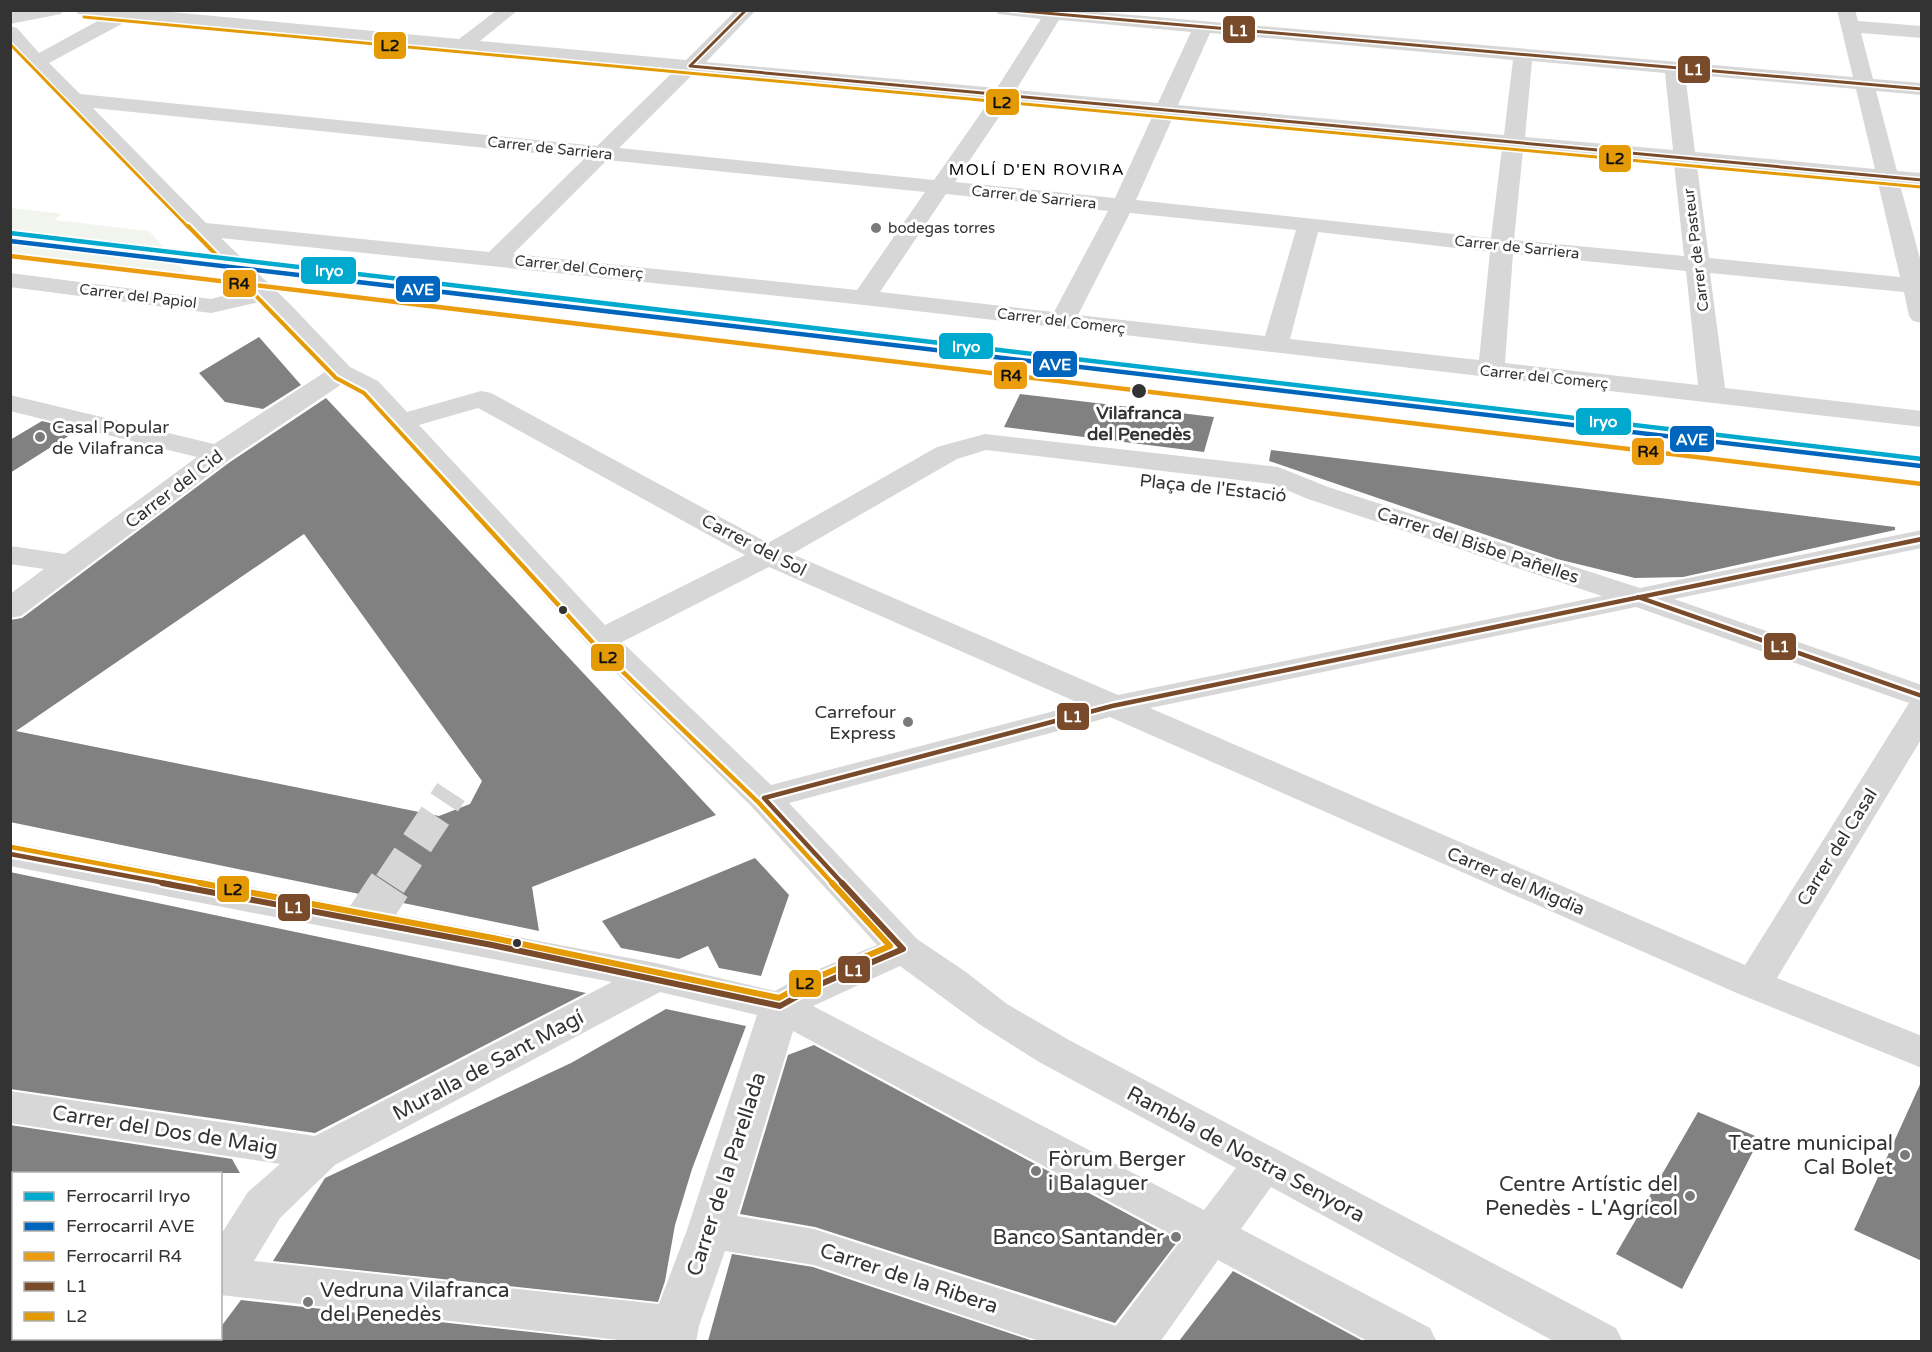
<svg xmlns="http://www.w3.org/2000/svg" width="1932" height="1352" font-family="'Varela Round',sans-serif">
<rect width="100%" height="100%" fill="#fff"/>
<path fill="#f1f5ed" d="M 11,208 L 62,214 L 54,220 L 149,231 L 186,272 L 167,273 L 11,254 Z"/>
<path fill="#818181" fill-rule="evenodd" d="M 259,337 L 301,385 L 263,409 L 225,402 L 199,373 Z
M 1020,394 L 1214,417 L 1204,452 L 1004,427 Z
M 326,398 L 716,815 L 532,887 L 539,931 L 10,822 L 10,620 L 22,618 L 230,462 ZM 304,534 L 482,781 L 470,804 L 439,816 L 16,731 Z
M 42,421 L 78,430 L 10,473 L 10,440 Z
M 1271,450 L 1895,527 L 1895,530 L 1683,577 L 1635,578 L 1557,559 L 1269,461 Z
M 755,858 L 789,895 L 761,976 L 719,968 L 708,946 L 679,959 L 621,948 L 602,921 Z
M 10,872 L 586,993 L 315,1133 L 10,1089 Z
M 666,1009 L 746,1026 L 692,1169 L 675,1225 L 665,1281 L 658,1302 L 273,1261 L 325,1178 L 571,1063 Z
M 814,1045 L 1178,1241 L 1115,1323 L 815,1227 L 740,1214 L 788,1055 Z
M 1922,1080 L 1922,1261 L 1854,1230 Z
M 1698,1112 L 1760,1138 L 1682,1289 L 1616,1254 Z
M 10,1125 L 232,1159 L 240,1173 L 10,1173 Z
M 732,1254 L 813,1267 L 1033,1341 L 708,1341 Z
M 1233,1271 L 1363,1341 L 1179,1341 Z
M 241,1300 L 612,1341 L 210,1341 L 213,1338 L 220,1338 L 220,1328 Z"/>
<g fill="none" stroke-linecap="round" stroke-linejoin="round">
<path stroke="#d6d6d6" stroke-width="33" stroke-dasharray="33 16" stroke-linecap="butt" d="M 390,884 L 451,792"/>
<path stroke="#d6d6d6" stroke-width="43" stroke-dasharray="43 21" stroke-linecap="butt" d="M 366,921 L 391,883"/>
<path fill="#d7d7d7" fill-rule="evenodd" d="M 24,10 L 63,10 L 61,14 L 10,24 L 10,13 Z
M 76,10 L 150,10 L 459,39 L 497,10 L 518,10 L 480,41 L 686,60 L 736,10 L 756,10 L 706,62 L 997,88 L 1041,19 L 998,14 L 996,10 L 1075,10 L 1853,77 L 1837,10 L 1855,10 L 1858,21 L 1922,26 L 1922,38 L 1861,33 L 1873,79 L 1922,83 L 1922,95 L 1876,91 L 1897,171 L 1922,173 L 1922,187 L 1900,185 L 1922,266 L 1922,323 L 1913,321 L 1909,316 L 1904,292 L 1710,273 L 1725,388 L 1922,411 L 1922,427 L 864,305 L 221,238 L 287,301 L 350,367 L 378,381 L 407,412 L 481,391 L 491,393 L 768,543 L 937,447 L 985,434 L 1278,467 L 1328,487 L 1640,588 L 1922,530 L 1922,548 L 1674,599 L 1922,685 L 1922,738 L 1777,978 L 1922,1036 L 1922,1068 L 1739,994 L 1110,717 L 789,803 L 917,939 L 966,972 L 1007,1004 L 1069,1040 L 1616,1328 L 1623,1342 L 1555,1342 L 1271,1187 L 1241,1229 L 1430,1328 L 1437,1342 L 1369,1342 L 1218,1260 L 1160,1342 L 1042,1342 L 814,1265 L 725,1251 L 699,1326 L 696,1342 L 636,1342 L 220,1295 L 220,1236 L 248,1192 L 280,1164 L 10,1123 L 10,1091 L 315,1136 L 612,982 L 10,866 L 10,842 L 656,963 L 775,991 L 802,976 L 877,945 L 751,806 L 590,647 L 360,393 L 342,384 L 229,460 L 21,616 L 10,618 L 10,594 L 44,569 L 10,564 L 10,546 L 65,554 L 197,457 L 10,411 L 10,395 L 214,444 L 325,372 L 259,302 L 211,313 L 10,287 L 10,273 L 211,299 L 246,290 L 10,44 L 10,26 L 17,28 L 39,53 L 105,17 L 78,14 ZM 129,20 L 675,70 L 597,146 L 80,94 L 49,63 ZM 1059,20 L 1191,32 L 1158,103 L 1016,90 ZM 1210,33 L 1513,60 L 1504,135 L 1178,105 ZM 1532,61 L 1665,73 L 1673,150 L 1525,137 ZM 695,72 L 990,100 L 934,180 L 619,148 ZM 1685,74 L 1856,89 L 1875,169 L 1695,152 ZM 1009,102 L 1153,115 L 1115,198 L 955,182 ZM 93,108 L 585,158 L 489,252 L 206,223 ZM 1173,117 L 1502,148 L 1491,238 L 1136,200 ZM 1523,150 L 1674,164 L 1684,256 L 1514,240 ZM 607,160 L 925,192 L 857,290 L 513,254 ZM 1697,166 L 1878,183 L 1900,277 L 1709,258 ZM 946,194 L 1108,211 L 1054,312 L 880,292 ZM 1130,213 L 1296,230 L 1265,336 L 1078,315 ZM 1318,232 L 1490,252 L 1479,360 L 1290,339 ZM 1513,254 L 1686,271 L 1698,385 L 1505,363 ZM 478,408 L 745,555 L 605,625 L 419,425 ZM 986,450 L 1272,484 L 1308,499 L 1602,596 L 1118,695 L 792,554 L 957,459 ZM 769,567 L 1081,704 L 771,785 L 622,642 ZM 1636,607 L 1909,703 L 1745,965 L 1150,708 ZM 900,966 L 979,1024 L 1039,1062 L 1236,1168 L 1204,1210 L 813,1006 ZM 660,992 L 757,1015 L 687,1230 L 659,1304 L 254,1261 L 280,1218 L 335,1165 ZM 793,1031 L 1181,1240 L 1116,1326 L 814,1229 L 737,1216 Z
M 10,1286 L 14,1286 L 14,1326 L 10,1326 Z
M 153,1338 L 201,1338 L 199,1342 L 151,1342 Z"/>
<g stroke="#fff" stroke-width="6">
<path id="bus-1-far2" d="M 1011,10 L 1922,89
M 690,66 L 1922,180
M 690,66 L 746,10"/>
</g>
<g stroke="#fff" stroke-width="9">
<path id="bus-1-far1" d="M 1638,597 L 1922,696
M 10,854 L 170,884
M 843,884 L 764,798 L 1112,706 L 1922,539"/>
</g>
<g stroke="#fff" stroke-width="10">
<path id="bus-1" d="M 162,883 L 492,945 L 780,1006 L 816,986 L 903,949 L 842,883"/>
</g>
<g stroke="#fff" stroke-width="6">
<path id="bus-2-far3" d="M 84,17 L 1921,187
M 10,44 L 189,228"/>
</g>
<g stroke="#fff" stroke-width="8">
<path id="bus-2-far2" d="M 188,226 L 336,378 L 364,393 L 477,516"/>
</g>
<g stroke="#fff" stroke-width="9">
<path id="bus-2-far1" d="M 476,515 L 595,645 L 759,803 L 833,884
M 11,847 L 208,884"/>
</g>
<g stroke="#fff" stroke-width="10">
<path id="bus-2" d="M 200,883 L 493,938 L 779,998 L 813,979 L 890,946 L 832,883"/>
</g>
<use href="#bus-1-far2" stroke="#7a4b2a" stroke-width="3"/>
<use href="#bus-1-far1" stroke="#7a4b2a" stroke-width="4.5"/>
<use href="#bus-1" stroke="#7a4b2a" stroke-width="6"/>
<use href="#bus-2-far3" stroke="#e39a05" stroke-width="3"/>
<use href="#bus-2-far2" stroke="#e39a05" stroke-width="4"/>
<use href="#bus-2-far1" stroke="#e39a05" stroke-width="4.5"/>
<use href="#bus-2" stroke="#e39a05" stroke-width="6"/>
<g stroke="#fff" stroke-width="8">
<path id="rail-1" d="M 10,233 L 1922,459"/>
</g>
<g stroke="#fff" stroke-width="8">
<path id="rail-2" d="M 10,241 L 1921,466"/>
</g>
<g stroke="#fff" stroke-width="8">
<path id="rail-3" d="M 10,256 L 1922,484"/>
</g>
<use href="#rail-1" stroke="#00a9ce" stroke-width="4.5"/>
<use href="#rail-2" stroke="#0065bd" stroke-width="4.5"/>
<use href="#rail-3" stroke="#ec9d0f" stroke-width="4.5"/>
</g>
<g fill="#7a7a7a" stroke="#fff" stroke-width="2">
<circle cx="876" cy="228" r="6"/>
<circle cx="40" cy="437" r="6"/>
<circle cx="908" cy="722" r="6"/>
<circle cx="1905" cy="1155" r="6"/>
<circle cx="1036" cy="1171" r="6"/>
<circle cx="1690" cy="1196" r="6"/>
<circle cx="1176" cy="1237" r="6"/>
<circle cx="308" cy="1302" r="6"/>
</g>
<g fill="#333" stroke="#fff" stroke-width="2">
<circle cx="1139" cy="391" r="8"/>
<circle cx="563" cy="610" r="5"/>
<circle cx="517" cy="943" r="5"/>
</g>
<g text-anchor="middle" stroke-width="6" stroke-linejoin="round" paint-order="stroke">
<g font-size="15" fill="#333" stroke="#fff">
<text transform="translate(550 148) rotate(6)" y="5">Carrer de Sarriera</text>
<text transform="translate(1034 197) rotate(6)" y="5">Carrer de Sarriera</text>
<text transform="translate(1517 247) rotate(6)" y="5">Carrer de Sarriera</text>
<text transform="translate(1696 250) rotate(-97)" y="5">Carrer de Pasteur</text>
<text transform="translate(579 267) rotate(6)" y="5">Carrer del Comerç</text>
<text transform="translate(138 296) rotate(7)" y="5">Carrer del Papiol</text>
<text transform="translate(1061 321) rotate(7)" y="5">Carrer del Comerç</text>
<text transform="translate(1544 377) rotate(6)" y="5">Carrer del Comerç</text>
</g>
<g font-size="15" fill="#333" stroke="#fff" text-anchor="start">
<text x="888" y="233">bodegas torres</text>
</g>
<g font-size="16" letter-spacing="1.5" fill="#000" stroke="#fff">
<text x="1037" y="175">MOLÍ D'EN ROVIRA</text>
</g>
<g font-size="18" font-weight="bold" fill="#333" stroke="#fff">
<text x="1139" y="419">Vilafranca<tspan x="1139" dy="21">del Penedès</tspan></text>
</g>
<g font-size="18" fill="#333" stroke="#fff" text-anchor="start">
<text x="52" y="433">Casal Popular<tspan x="52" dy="21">de Vilafranca</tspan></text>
<text x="896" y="718" text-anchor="end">Carrefour<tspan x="896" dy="21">Express</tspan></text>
</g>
<g font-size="18" fill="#333" stroke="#fff">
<text transform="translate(1213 488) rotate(6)" y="6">Plaça de l'Estació</text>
<text transform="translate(174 489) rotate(-37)" y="6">Carrer del Cid</text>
<text transform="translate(754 545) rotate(27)" y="6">Carrer del Sol</text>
<text transform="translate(1478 545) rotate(18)" y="6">Carrer del Bisbe Pañelles</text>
<text transform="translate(1837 847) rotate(-58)" y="6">Carrer del Casal</text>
<text transform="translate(1516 881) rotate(23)" y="6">Carrer del Migdia</text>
</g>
<g font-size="21" fill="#333" stroke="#fff">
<text transform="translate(488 1065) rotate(-28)" y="7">Muralla de Sant Magí</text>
<text transform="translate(165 1130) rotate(9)" y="7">Carrer del Dos de Maig</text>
<text transform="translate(1246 1154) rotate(28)" y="7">Rambla de Nostra Senyora</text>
<text transform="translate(726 1174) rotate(-72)" y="7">Carrer de la Parellada</text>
<text transform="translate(909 1278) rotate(18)" y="7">Carrer de la Ribera</text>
</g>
<g font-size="21" fill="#333" stroke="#fff" text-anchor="end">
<text x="1893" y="1150">Teatre municipal<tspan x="1893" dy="24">Cal Bolet</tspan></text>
<text x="1048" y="1166" text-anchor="start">Fòrum Berger<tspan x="1048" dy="24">i Balaguer</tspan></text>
<text x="1678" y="1191">Centre Artístic del<tspan x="1678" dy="24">Penedès - L'Agrícol</tspan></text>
<text x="1164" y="1244">Banco Santander</text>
<text x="320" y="1297" text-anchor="start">Vedruna Vilafranca<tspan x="320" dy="24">del Penedès</tspan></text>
</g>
</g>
<g stroke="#fff" stroke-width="2">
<rect x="1222" y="15" width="34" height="29" rx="6" fill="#7a4b2a"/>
<rect x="373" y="31" width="34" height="29" rx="6" fill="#e39a05"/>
<rect x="1677" y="55" width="34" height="29" rx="6" fill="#7a4b2a"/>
<rect x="985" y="88" width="35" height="28" rx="6" fill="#e39a05"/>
<rect x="1598" y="144" width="34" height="29" rx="6" fill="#e39a05"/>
<rect x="300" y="256" width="57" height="29" rx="6" fill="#00a9ce"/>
<rect x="222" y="269" width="35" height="29" rx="6" fill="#ec9d0f"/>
<rect x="395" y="275" width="46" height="28" rx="6" fill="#0065bd"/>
<rect x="938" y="332" width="56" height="28" rx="6" fill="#00a9ce"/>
<rect x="1032" y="350" width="46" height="28" rx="6" fill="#0065bd"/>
<rect x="993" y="361" width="35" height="29" rx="6" fill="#ec9d0f"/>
<rect x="1575" y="407" width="57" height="29" rx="6" fill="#00a9ce"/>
<rect x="1669" y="425" width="46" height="28" rx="6" fill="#0065bd"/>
<rect x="1631" y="437" width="34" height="29" rx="6" fill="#ec9d0f"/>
<rect x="1763" y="632" width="34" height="29" rx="6" fill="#7a4b2a"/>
<rect x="590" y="643" width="35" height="29" rx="6" fill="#e39a05"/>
<rect x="1056" y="702" width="34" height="29" rx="6" fill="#7a4b2a"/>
<rect x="216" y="875" width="34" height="28" rx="6" fill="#e39a05"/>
<rect x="277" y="893" width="34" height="29" rx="6" fill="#7a4b2a"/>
<rect x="837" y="955" width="34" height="29" rx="6" fill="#7a4b2a"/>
<rect x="788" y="969" width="34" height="29" rx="6" fill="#e39a05"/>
</g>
<g font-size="16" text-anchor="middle" font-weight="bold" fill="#fff">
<text x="1239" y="36">L1</text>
<text x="1694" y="75">L1</text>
<text x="329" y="276">Iryo</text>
<text x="418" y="295">AVE</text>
<text x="966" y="352">Iryo</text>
<text x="1055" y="370">AVE</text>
<text x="1603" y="427">Iryo</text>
<text x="1692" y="445">AVE</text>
<text x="1780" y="652">L1</text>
<text x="1073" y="722">L1</text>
<text x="294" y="913">L1</text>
<text x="854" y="976">L1</text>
</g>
<g font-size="16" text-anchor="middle" font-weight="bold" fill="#111">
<text x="390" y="51">L2</text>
<text x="1002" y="108">L2</text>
<text x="1615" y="164">L2</text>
<text x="239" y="289">R4</text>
<text x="1011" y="381">R4</text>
<text x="1648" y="457">R4</text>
<text x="608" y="663">L2</text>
<text x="233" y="895">L2</text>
<text x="805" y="989">L2</text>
</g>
<rect width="1932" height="1352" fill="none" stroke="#333333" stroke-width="24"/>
<rect x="12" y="1172" width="210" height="168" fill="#ffffff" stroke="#adadad" stroke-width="1.5"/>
<rect x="24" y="1192" width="30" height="9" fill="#00a9ce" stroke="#adadad" stroke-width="1.5"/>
<text x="66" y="1202" font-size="18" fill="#333333">Ferrocarril Iryo</text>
<rect x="24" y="1222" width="30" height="9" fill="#0065bd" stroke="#adadad" stroke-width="1.5"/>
<text x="66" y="1232" font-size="18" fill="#333333">Ferrocarril AVE</text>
<rect x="24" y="1252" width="30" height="9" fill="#ec9d0f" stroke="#adadad" stroke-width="1.5"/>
<text x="66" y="1262" font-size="18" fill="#333333">Ferrocarril R4</text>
<rect x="24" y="1282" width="30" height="9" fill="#7a4b2a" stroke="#adadad" stroke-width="1.5"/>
<text x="66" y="1292" font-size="18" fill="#333333">L1</text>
<rect x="24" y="1312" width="30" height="9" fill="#e39a05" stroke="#adadad" stroke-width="1.5"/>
<text x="66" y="1322" font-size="18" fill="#333333">L2</text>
</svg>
